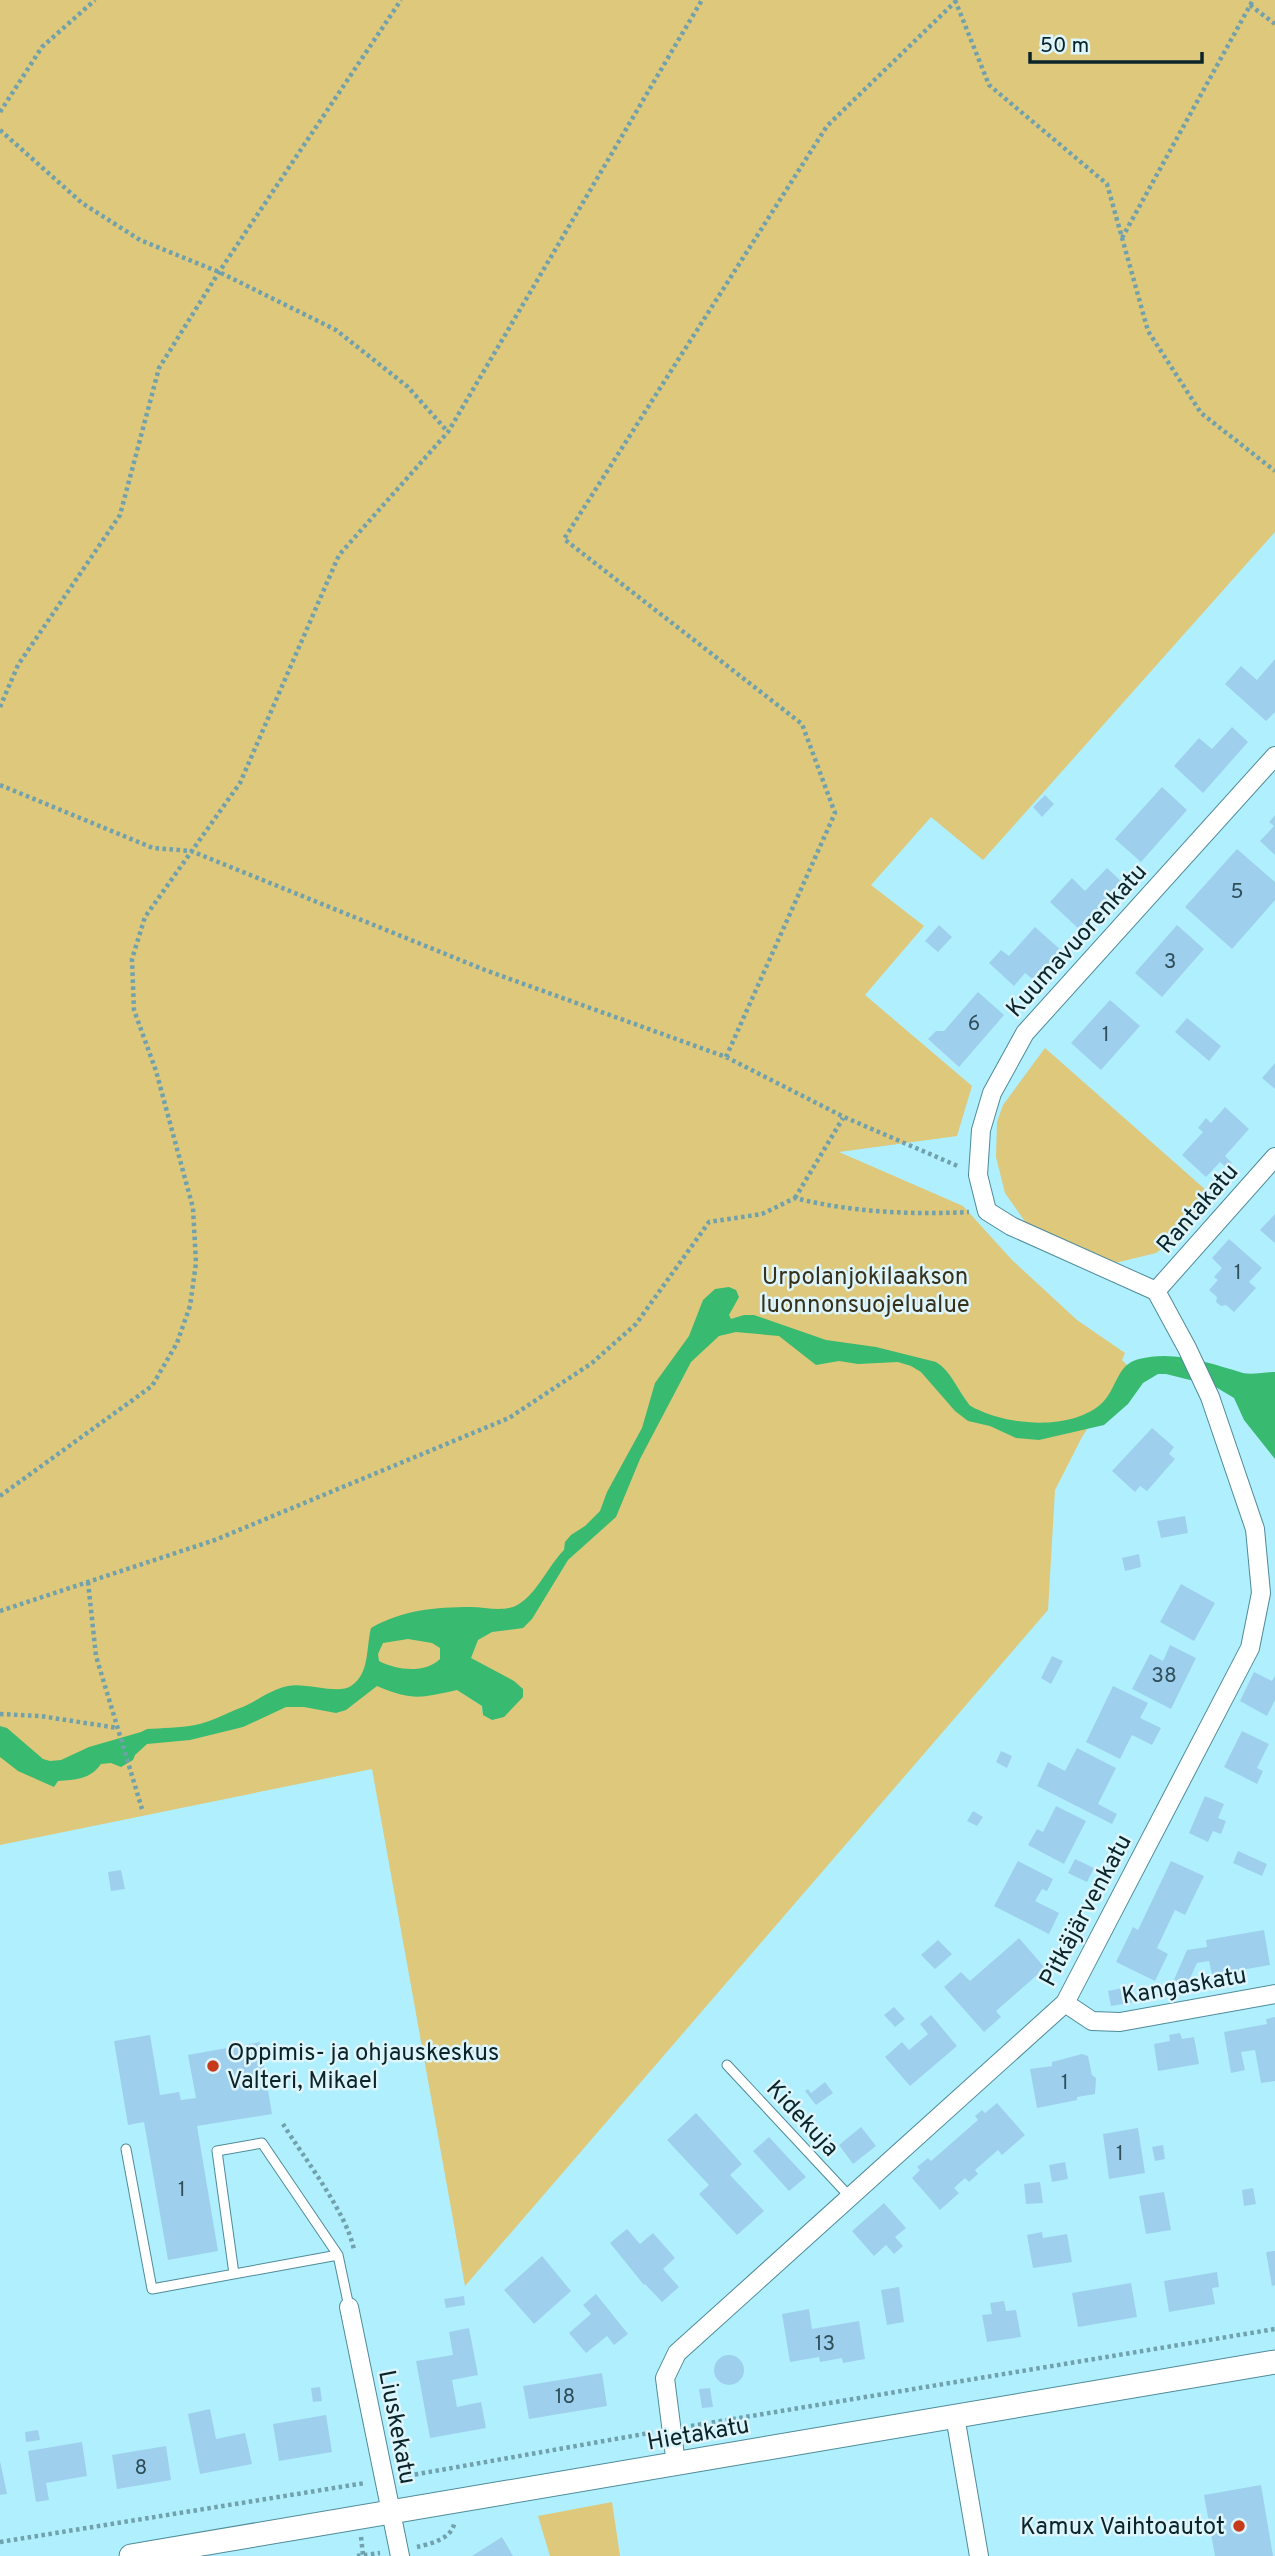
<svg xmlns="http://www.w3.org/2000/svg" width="1275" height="2556" font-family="Overpass,sans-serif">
<rect width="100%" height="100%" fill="#b0effe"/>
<path fill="#ddc87b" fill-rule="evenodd" d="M 0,0 L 1275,0 L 1275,532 L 983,860 L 931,817 L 871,885 L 924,926 L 865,995 L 972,1086 L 957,1136 L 839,1152 L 963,1206 L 1012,1260 L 1077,1320 L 1125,1353 L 1122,1360 L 1128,1366 L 1082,1437 L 1055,1490 L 1048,1610 L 465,2286 L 372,1769 L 0,1845 ZM 497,1673 L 505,1677 L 483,1715 L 482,1706 L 462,1693 Z
M 1045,1048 L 1216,1199 L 1184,1233 L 1156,1253 L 1115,1263 L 1031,1230 L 1005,1193 L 996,1157 L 997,1122 L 1003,1105 Z
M 612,2502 L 620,2556 L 550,2556 L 538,2516 Z"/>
<path fill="#38ba71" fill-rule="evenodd" d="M 729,1287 L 736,1290 L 739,1297 L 729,1315 L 731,1319 L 744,1315 L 754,1315 L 826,1340 L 876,1347 L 936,1362 C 951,1371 957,1389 968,1403 C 970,1407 977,1409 981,1411 C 1014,1426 1075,1430 1103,1402 C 1117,1388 1117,1364 1139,1359 C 1174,1350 1210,1363 1243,1373 C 1252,1375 1265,1372 1275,1372 L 1275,1459 L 1244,1420 L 1234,1398 L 1214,1386 L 1166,1374 L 1158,1374 L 1143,1383 L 1128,1404 L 1104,1425 L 1039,1440 L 1016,1438 L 990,1426 L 968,1421 L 955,1411 L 921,1372 L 911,1366 L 898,1362 L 858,1364 L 839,1361 L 816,1365 L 779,1336 L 736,1332 L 719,1336 L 691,1362 L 640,1459 L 616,1517 L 568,1560 L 532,1619 L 523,1628 L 492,1632 L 478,1640 L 471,1658 L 514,1681 L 523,1689 L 523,1697 L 504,1717 L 492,1720 L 483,1715 L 482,1706 L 457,1690 C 420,1698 413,1701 377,1686 L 346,1710 L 336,1713 L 304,1707 L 286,1707 L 243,1727 L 190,1740 L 147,1744 L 135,1755 L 133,1760 L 121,1767 L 111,1763 L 101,1764 C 91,1779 75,1780 58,1781 L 54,1787 L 18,1771 L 0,1757 L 0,1726 L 7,1728 L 43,1759 L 50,1761 L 61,1760 L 89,1747 L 141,1732 L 147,1729 C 162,1728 180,1728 195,1725 C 210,1722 225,1714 240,1708 C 256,1702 271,1689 288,1686 C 306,1682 338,1695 351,1686 C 370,1674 366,1647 371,1628 C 402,1610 435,1607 471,1607 C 486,1607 505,1613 519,1604 C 538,1592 548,1566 564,1550 L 565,1542 L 571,1535 L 585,1526 L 600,1511 L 607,1492 L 642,1428 L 655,1383 L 689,1336 L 703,1300 L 715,1289 ZM 408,1639 L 432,1643 L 440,1648 L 440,1659 C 425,1674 396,1670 379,1661 L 378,1654 L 383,1643 Z"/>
<path fill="#9ed0ee" d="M 1275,659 L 1275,712 L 1266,721 L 1225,684 L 1241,666 L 1257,680 Z
M 1232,727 L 1248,742 L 1203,793 L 1174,766 L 1199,738 L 1212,749 Z
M 1162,787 L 1187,810 L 1141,862 L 1115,839 Z
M 1045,795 L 1054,804 L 1042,817 L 1033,807 Z
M 1275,815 L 1275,855 L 1260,841 L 1274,826 L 1269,822 Z
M 1237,849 L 1275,882 L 1275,900 L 1232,949 L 1185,907 Z
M 1107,868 L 1123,883 L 1080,930 L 1050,902 L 1072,878 L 1085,891 Z
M 939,925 L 952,937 L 938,952 L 925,941 Z
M 1177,925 L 1204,949 L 1162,997 L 1135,973 Z
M 1035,927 L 1062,951 L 1035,981 L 1025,973 L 1014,986 L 989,963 L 1001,950 L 1009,956 Z
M 978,992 L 1004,1015 L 959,1067 L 928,1039 L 936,1031 L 944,1031 Z
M 1110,1000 L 1140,1026 L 1101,1070 L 1071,1043 Z
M 1187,1018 L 1221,1046 L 1209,1061 L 1175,1032 Z
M 1275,1063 L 1275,1089 L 1262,1078 Z
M 1225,1107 L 1249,1129 L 1225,1156 L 1232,1163 L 1227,1168 L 1220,1162 L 1206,1177 L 1182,1155 L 1203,1132 L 1198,1128 L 1206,1118 L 1211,1123 Z
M 1275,1214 L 1275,1243 L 1260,1230 Z
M 1229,1239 L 1262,1268 L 1249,1282 L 1256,1288 L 1234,1312 L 1226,1305 L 1221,1306 L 1216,1302 L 1217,1297 L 1209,1290 L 1218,1280 L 1214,1277 L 1222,1268 L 1212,1258 Z
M 1152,1428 L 1174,1447 L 1169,1454 L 1175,1459 L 1147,1491 L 1140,1486 L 1135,1492 L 1112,1471 Z
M 1185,1516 L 1188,1533 L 1161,1538 L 1157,1521 Z
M 1139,1554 L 1141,1567 L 1125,1571 L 1122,1558 Z
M 1181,1584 L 1215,1603 L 1194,1641 L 1160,1622 Z
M 1170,1645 L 1196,1658 L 1171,1709 L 1132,1689 L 1150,1654 L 1163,1661 Z
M 1052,1656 L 1063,1661 L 1051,1684 L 1041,1678 Z
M 1254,1672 L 1272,1681 L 1275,1676 L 1275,1700 L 1267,1716 L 1240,1701 Z
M 1113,1686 L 1148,1703 L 1140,1718 L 1161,1728 L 1152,1745 L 1132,1735 L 1120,1759 L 1086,1742 Z
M 1242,1731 L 1269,1744 L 1257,1768 L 1263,1771 L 1257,1784 L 1224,1767 Z
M 1077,1748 L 1116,1768 L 1098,1804 L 1117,1814 L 1112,1824 L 1037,1786 L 1048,1762 L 1065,1771 Z
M 1001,1751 L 1012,1756 L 1007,1768 L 996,1762 Z
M 1205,1796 L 1224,1804 L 1218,1818 L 1226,1821 L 1221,1834 L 1213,1831 L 1208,1842 L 1189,1833 Z
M 1056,1806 L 1086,1821 L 1064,1864 L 1028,1845 L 1037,1829 L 1043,1832 Z
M 973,1811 L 983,1817 L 977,1826 L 967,1821 Z
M 1238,1851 L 1267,1864 L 1262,1876 L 1233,1863 Z
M 1075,1859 L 1094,1868 L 1087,1882 L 1068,1873 Z
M 1018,1861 L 1053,1879 L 1047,1891 L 1042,1889 L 1035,1901 L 1059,1913 L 1049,1934 L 994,1906 Z
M 1171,1861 L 1204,1876 L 1185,1915 L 1175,1910 L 1157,1948 L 1168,1954 L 1155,1981 L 1116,1962 L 1133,1927 L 1138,1930 Z
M 121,1870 L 125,1889 L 111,1891 L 108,1872 Z
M 1264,1930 L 1270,1965 L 1212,1975 L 1209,1961 L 1197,1963 L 1185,1989 L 1172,1984 L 1187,1950 L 1207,1947 L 1206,1940 Z
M 1019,1938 L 1045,1968 L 996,2011 L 1001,2017 L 984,2032 L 944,1987 L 961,1972 L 970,1981 Z
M 938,1940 L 952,1954 L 935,1969 L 921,1955 Z
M 1132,1986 L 1134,2002 L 1111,2006 L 1108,1991 Z
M 894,2007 L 905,2019 L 895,2027 L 884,2015 Z
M 931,2015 L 957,2046 L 910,2086 L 885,2057 L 902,2042 L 909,2050 L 928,2034 L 920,2024 Z
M 1275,2017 L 1275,2081 L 1261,2083 L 1255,2050 L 1241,2052 L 1245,2070 L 1231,2073 L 1224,2032 L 1267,2024 L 1266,2019 Z
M 1180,2033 L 1182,2039 L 1194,2037 L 1199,2064 L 1158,2071 L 1154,2044 L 1170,2041 L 1169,2035 Z
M 150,2035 L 160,2095 L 179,2092 L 181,2100 L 196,2098 L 188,2055 L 260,2042 L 272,2114 L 197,2126 L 218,2251 L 168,2260 L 144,2122 L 128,2125 L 114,2041 Z
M 1082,2054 L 1088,2056 L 1092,2075 L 1096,2078 L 1095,2094 L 1077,2097 L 1077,2100 L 1037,2108 L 1030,2069 L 1052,2066 L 1052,2062 Z
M 825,2082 L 833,2093 L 816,2105 L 805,2091 L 808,2089 L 811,2093 Z
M 997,2103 L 1025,2135 L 1002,2155 L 998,2150 L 975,2170 L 978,2174 L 969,2182 L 965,2178 L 954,2188 L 959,2193 L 940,2210 L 912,2178 L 920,2170 L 917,2167 L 928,2158 L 931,2161 L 978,2120 L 975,2116 L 982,2110 L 985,2113 Z
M 696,2113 L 742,2164 L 730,2175 L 764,2211 L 737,2235 L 699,2194 L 709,2185 L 667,2140 Z
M 861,2127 L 876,2146 L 853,2164 L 839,2145 Z
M 1138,2128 L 1145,2173 L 1109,2179 L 1103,2134 Z
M 769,2137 L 806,2177 L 789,2191 L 753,2151 Z
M 1163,2145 L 1165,2159 L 1155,2161 L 1152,2147 Z
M 1065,2162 L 1068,2179 L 1052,2182 L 1049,2165 Z
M 1040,2182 L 1043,2203 L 1026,2204 L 1024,2184 Z
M 1253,2188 L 1256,2204 L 1244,2206 L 1242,2190 Z
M 1164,2192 L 1171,2230 L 1146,2234 L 1139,2196 Z
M 884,2203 L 906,2228 L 895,2237 L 903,2246 L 894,2254 L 886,2245 L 874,2256 L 852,2231 Z
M 627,2229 L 640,2244 L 653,2233 L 675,2258 L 663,2269 L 679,2287 L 662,2302 L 645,2284 L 644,2285 L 610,2243 Z
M 1042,2232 L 1043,2238 L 1067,2234 L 1072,2262 L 1033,2268 L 1027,2235 Z
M 1275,2251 L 1275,2285 L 1272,2286 L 1266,2252 Z
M 542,2256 L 571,2291 L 534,2324 L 504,2290 Z
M 1217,2272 L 1219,2287 L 1212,2288 L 1215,2304 L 1169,2312 L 1164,2281 Z
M 1131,2283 L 1137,2317 L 1078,2327 L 1072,2293 Z
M 899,2287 L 904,2322 L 887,2325 L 881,2290 Z
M 596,2294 L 628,2334 L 614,2345 L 607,2336 L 586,2353 L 569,2333 L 591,2314 L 583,2305 Z
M 464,2296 L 465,2305 L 446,2308 L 444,2299 Z
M 1004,2301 L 1006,2311 L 1016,2310 L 1021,2337 L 987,2342 L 982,2315 L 992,2314 L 990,2303 Z
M 809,2309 L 812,2329 L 859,2321 L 865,2359 L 843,2363 L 842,2358 L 820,2362 L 819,2357 L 790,2362 L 782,2314 Z
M 469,2328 L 478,2375 L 452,2380 L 457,2407 L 481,2402 L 486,2428 L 430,2438 L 416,2361 L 453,2355 L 449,2332 Z
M714 2370a15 15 0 1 1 30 0a15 15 0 1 1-30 0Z
M 602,2373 L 607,2406 L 529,2419 L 523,2386 Z
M 320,2387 L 322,2401 L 313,2402 L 311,2388 Z
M 710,2388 L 713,2407 L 702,2408 L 699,2389 Z
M 210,2409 L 216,2439 L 245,2433 L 252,2464 L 200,2474 L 188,2414 Z
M 326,2415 L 332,2452 L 279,2461 L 273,2424 Z
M 38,2430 L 40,2440 L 26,2442 L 25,2432 Z
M 82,2442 L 87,2476 L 46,2483 L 49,2500 L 36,2502 L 28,2451 Z
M 166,2446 L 171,2480 L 117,2489 L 112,2455 Z
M 0,2461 L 7,2494 L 0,2495 Z
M 1261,2485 L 1273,2556 L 1215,2556 L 1204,2495 Z
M 502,2537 L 513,2556 L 472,2556 Z"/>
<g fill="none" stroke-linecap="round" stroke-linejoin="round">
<g stroke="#4f8b99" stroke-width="11">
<path id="service" d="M 727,2065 L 850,2197
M 126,2149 L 152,2289 L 338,2255
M 234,2274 L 217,2151 L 262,2143 L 338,2255 L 349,2307"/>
</g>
<g stroke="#4f8b99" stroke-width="20">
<path id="minor" d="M 1156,1291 L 1011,1226 L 987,1211 L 978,1175 L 981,1130 L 992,1093 L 1025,1033 L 1275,756
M 1156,1291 L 1275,1157
M 1065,2003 L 1092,2021 L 1120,2022 L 1275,1994
M 349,2307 L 400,2556
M 955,2416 L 979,2556
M 676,2464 L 665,2378 L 677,2353 L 1065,2003 L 1250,1648 L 1261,1593 L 1255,1529 L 1210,1397 L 1187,1348 L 1156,1291"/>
</g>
<g stroke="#4f8b99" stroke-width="25">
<path id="tertiary" d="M 131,2556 L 1275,2362"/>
</g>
<path stroke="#70a1ac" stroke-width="4.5" stroke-dasharray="3.5 3.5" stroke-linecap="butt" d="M 955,0 L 989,85 L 1107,184 L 1148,331 L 1201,413 L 1275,471
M 1250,5 L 1275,24
M 0,112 L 42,47 L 95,0
M 0,130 L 82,203 L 140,240 L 219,272 L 336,330 L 408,387 L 448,432
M 1122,238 L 1253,0
M 0,707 L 18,665 L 120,515 L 159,368 L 219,272 L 401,0
M 0,785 L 153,848 L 191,851 L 485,970 L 726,1057 L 844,1117 L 960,1167
M 726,1057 L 835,813 L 802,724 L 564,539 L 827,126 L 956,1
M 795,1198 L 843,1118
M 0,1496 L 152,1386 L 177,1343 L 190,1306 L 196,1263 L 193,1208 L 156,1071 L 134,1010 L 132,959 L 145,917 L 240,783 L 339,555 L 448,432 L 702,0
M 88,1582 L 96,1656 L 142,1809
M 0,1611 L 215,1540 L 509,1418 L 592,1363 L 636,1324 L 709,1222 L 762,1214 L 795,1198 C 850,1212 911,1215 969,1212
M 0,1714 L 40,1716 L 118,1728
M 283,2124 C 304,2158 347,2213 354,2250
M 691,2426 L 1275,2329
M 401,2477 L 655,2432
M 361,2537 L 363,2555
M 0,2542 L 365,2483
M 417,2547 C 430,2544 451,2539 454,2524
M 357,2556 L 380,2553"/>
<use href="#service" stroke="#fff" stroke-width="9"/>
<use href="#minor" stroke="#fff" stroke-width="18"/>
<use href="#tertiary" stroke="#fff" stroke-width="23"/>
</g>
<g fill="#c63c1b" stroke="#ddf5fb" stroke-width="2.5">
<circle cx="213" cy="2066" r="7"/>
<circle cx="1239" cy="2526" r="7"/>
</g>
<g text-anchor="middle" stroke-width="5" stroke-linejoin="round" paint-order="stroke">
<g font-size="21" fill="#2f4f5b">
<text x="1237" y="898">5</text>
<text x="1170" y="968">3</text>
<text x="974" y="1030">6</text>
<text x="1106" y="1041">1</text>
<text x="1238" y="1279">1</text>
<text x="1164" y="1682">38</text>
<text x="1065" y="2089">1</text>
<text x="1120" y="2160">1</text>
<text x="182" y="2196">1</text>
<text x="825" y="2350">13</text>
<text x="565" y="2403">18</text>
<text x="141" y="2474">8</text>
</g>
<g font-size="24" fill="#0a242a" stroke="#ddf5fb">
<text transform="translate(1076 940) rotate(-48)" y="8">Kuumavuorenkatu</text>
<text transform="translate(1197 1208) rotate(-49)" y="8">Rantakatu</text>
<text transform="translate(1085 1910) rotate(-62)" y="8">Pitkäjärvenkatu</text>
<text transform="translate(1184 1985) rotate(-10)" y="8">Kangaskatu</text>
<text transform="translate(803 2118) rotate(47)" y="8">Kidekuja</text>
<text transform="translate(398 2427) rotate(79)" y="8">Liuskekatu</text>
<text transform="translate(698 2433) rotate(-10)" y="8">Hietakatu</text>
</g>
<g font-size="24" fill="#37311b" stroke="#ddf5fb">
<text x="865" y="1284">Urpolanjokilaakson<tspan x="865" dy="28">luonnonsuojelualue</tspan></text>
</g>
<g font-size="24" fill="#0a242a" stroke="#ddf5fb" text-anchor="start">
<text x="227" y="2060">Oppimis- ja ohjauskeskus<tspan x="227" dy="28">Valteri, Mikael</tspan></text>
<text x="1225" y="2534" text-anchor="end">Kamux Vaihtoautot</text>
</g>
</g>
<path d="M1030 52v10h172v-10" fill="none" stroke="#0a242a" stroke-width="3.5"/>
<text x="1040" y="52" font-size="21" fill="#0a242a" stroke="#ddf5fb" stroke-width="5" paint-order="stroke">50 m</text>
</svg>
